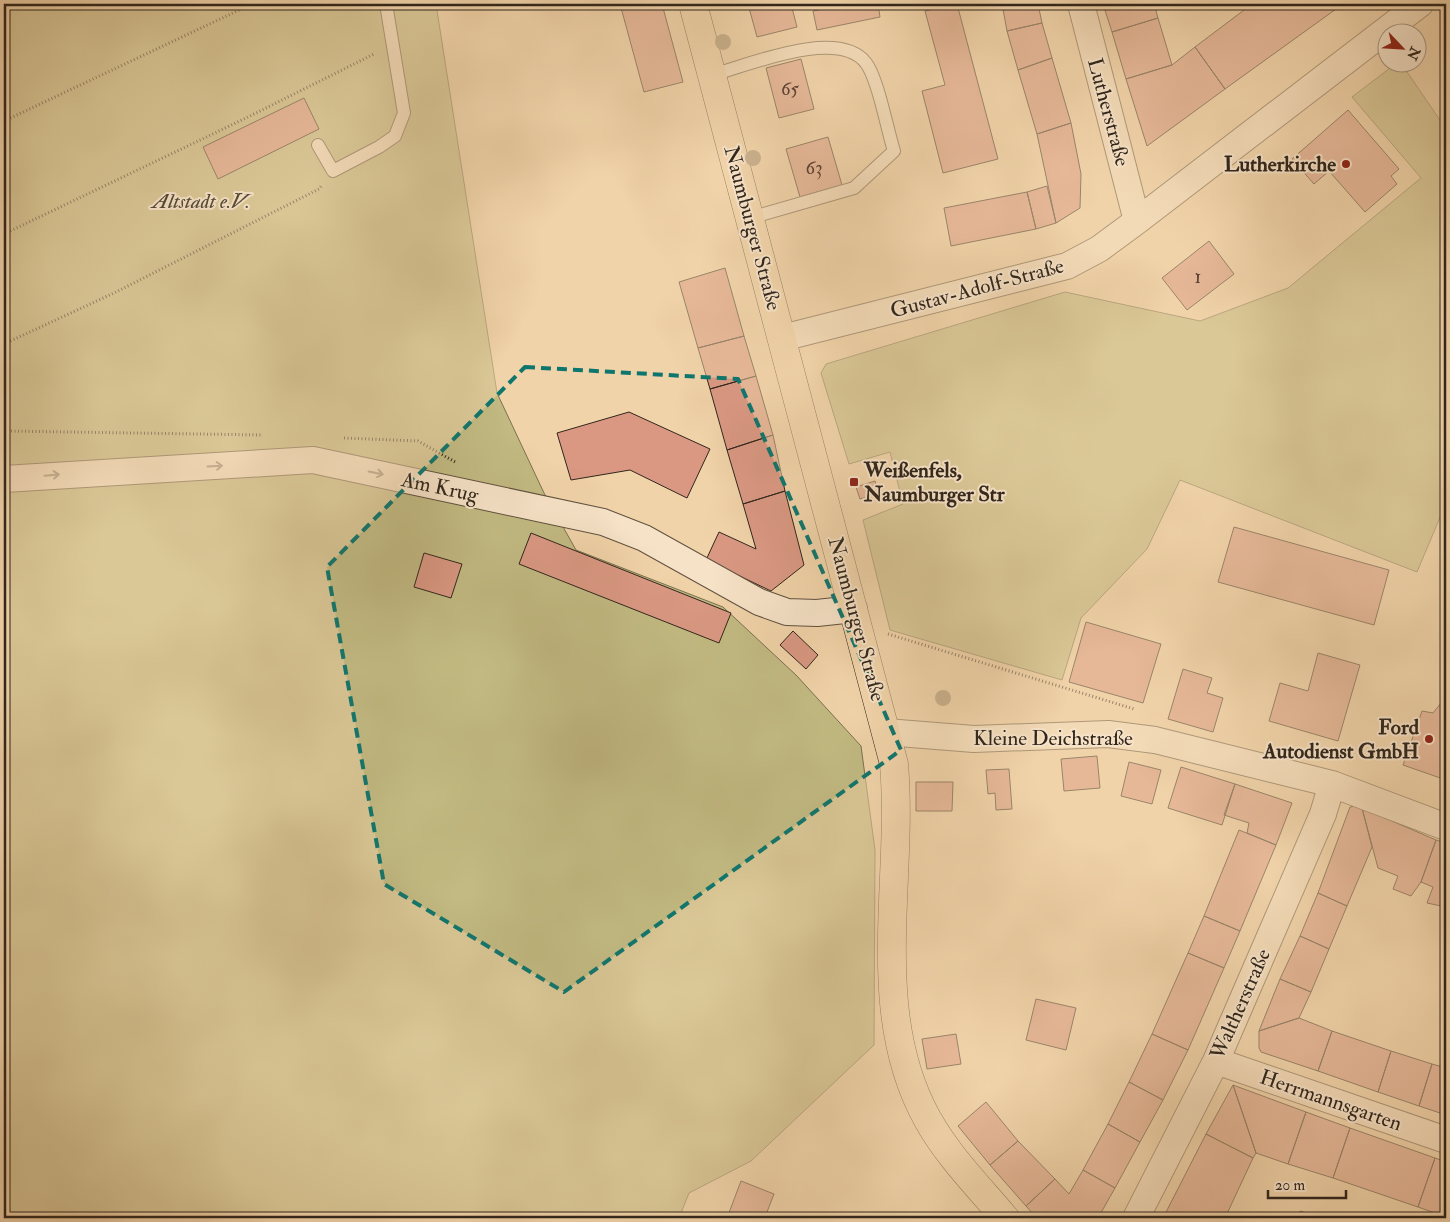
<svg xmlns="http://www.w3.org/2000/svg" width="1450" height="1222" font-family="'IM FELL Double Pica',serif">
<rect width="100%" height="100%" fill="#f1d3a9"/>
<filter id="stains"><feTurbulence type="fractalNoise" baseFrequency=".004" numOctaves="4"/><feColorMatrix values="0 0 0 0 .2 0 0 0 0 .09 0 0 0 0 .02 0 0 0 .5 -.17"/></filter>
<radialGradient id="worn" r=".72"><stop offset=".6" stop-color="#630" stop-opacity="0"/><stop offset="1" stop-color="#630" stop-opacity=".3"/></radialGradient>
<path fill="#c2ba82" stroke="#7a704f" d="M 4,4 L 436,4 L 497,393 L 544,493 L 576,550 L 723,607 L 796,675 L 861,746 L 875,850 L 874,1045 L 751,1161 L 689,1193 L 679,1218 L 4,1218 Z
M 1398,62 L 1401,63 L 1446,129 L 1446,503 L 1417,572 L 1180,480 L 1147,549 L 1081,618 L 1062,680 L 890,630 L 863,520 L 903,504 L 890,452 L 849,464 L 821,373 L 826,364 L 1065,292 L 1200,321 L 1288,288 L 1421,178 L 1352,97 Z"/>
<path fill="#da9883" stroke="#31261c" d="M 620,4 L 662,4 L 683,82 L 644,92 Z
M 748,4 L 791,4 L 797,27 L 757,37 Z
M 849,4 L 878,4 L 880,17 L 817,30 L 813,11 Z
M 957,4 L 998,159 L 943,173 L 922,91 L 945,85 L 925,11 Z
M 1002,4 L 1038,4 L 1042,23 L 1007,31 Z
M 1103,4 L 1154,4 L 1158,18 L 1112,32 Z
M 1252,4 L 1343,4 L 1225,89 L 1195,47 Z
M 1158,18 L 1172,65 L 1126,79 L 1112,32 Z
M 1042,23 L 1052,58 L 1018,70 L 1007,31 Z
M 1195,47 L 1225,89 L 1147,146 L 1126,79 L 1172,65 Z
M 1052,58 L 1071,123 L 1037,134 L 1018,70 Z
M 801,59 L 814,109 L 779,118 L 766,68 Z
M 304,98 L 319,129 L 218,179 L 203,147 Z
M 1348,110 L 1399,169 L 1391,176 L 1397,184 L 1365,212 L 1329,171 L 1314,184 L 1292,159 Z
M 1071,123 L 1081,174 L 1080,208 L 1056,223 L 1037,134 Z
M 828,137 L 842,185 L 800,197 L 786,149 Z
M 1047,186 L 1056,223 L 1036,229 L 1027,192 Z
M 1027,192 L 1036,229 L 951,246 L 944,208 Z
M 1209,241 L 1234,274 L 1187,310 L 1162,278 Z
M 725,268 L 744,336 L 698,348 L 679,282 Z
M 744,336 L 756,376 L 710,389 L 698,348 Z
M 756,376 L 773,435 L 727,450 L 710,389 Z
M 629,412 L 710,449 L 687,498 L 630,470 L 571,480 L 557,433 Z
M 773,435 L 785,491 L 743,504 L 727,450 Z
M 875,481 L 879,493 L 860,499 L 856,487 Z
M 785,491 L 804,565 L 771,591 L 706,560 L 719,532 L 756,549 L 743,504 Z
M 1234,527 L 1389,570 L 1374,625 L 1218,582 Z
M 531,533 L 731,613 L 719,643 L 519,564 Z
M 424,553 L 462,564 L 451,598 L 414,587 Z
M 1086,622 L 1161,644 L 1143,703 L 1069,682 Z
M 793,631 L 818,655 L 806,669 L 780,645 Z
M 1318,653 L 1360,665 L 1338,741 L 1269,721 L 1280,683 L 1308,691 Z
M 1183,669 L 1212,678 L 1207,693 L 1223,698 L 1213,732 L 1168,719 Z
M 1446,697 L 1446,780 L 1403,765 L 1422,711 L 1433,713 Z
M 1097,756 L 1100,788 L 1064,791 L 1061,759 Z
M 1129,762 L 1161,770 L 1152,804 L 1121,796 Z
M 1181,767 L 1235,784 L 1222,825 L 1168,808 Z
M 1009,769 L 1012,809 L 996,810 L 995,793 L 988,794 L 986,770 Z
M 916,782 L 953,782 L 952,811 L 916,811 Z
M 1235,784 L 1292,803 L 1276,845 L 1247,833 L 1249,823 L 1224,815 Z
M 1356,806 L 1362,808 L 1372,847 L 1347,906 L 1318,893 L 1350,807 Z
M 1362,808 L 1436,840 L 1421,882 L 1411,896 L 1393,889 L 1398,876 L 1378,868 Z
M 1239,830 L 1276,845 L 1240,931 L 1204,916 Z
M 1436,840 L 1446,843 L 1446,907 L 1427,903 L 1433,887 L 1421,882 Z
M 1318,893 L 1347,906 L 1329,949 L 1300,936 Z
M 1204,916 L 1240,931 L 1224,968 L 1188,953 Z
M 1300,936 L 1329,949 L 1311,992 L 1280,979 Z
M 1188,953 L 1224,968 L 1188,1050 L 1152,1034 Z
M 1280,979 L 1311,992 L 1299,1018 L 1259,1031 Z
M 1036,999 L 1076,1008 L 1066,1050 L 1026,1040 Z
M 1299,1018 L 1332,1031 L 1318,1071 L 1261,1052 L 1259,1048 L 1259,1031 Z
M 1332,1031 L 1391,1051 L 1378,1092 L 1318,1071 Z
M 956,1034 L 961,1064 L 927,1069 L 922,1039 Z
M 1152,1034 L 1188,1050 L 1163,1100 L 1129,1082 Z
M 1391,1051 L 1432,1064 L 1419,1106 L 1378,1092 Z
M 1432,1064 L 1446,1068 L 1446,1115 L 1419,1106 Z
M 1129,1082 L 1163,1100 L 1140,1142 L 1108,1124 Z
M 1233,1085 L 1306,1112 L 1288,1164 L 1256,1153 Z
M 1233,1085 L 1256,1153 L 1253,1158 L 1206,1134 Z
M 986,1102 L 1018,1141 L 990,1165 L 958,1126 Z
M 1306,1112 L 1350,1128 L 1333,1178 L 1288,1164 Z
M 1108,1124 L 1140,1142 L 1115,1188 L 1083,1170 Z
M 1350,1128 L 1435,1158 L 1418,1207 L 1333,1178 Z
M 1206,1134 L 1253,1158 L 1225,1218 L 1163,1218 Z
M 1018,1141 L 1055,1179 L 1026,1206 L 990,1165 Z
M 1435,1158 L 1446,1162 L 1446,1217 L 1418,1207 Z
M 1083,1170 L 1115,1188 L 1098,1218 L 1037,1218 L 1026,1206 L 1055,1179 L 1069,1194 Z
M 741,1181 L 774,1194 L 767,1212 L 784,1218 L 727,1218 Z
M 1300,1211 L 1323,1218 L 1298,1218 Z"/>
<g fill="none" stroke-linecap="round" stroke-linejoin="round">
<g stroke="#61513f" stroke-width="14">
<path id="service" d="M 712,75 C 749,65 838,27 866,63 C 878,79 887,129 894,151 L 854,188 L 750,218
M 318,145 L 333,171 L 379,147 L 395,136 L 404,113 L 386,4"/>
</g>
<g stroke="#61513f" stroke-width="28">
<path id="minor" d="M 1081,4 L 1137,221
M 782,338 L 1067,266 L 1099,249 L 1137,221 L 1420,4
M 4,479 L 313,460 L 603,522 L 644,538 L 759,602 L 787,612 L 817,613 L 854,609
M 886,732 L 974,739 L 1108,734 L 1155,740 L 1332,784 L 1446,827
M 1216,1061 L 1446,1140
M 1136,1218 L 1216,1061 L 1323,814 L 1332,784"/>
</g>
<g stroke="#31261c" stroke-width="29">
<path id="primary" d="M 693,4 L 894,764 C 904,881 867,1012 928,1120 C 948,1156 979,1187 1005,1218"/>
</g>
<path stroke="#31261c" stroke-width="3" stroke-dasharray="1 2.5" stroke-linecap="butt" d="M 4,9 L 15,4
M 4,121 L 252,4
M 4,234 L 244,119 L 374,54
M 4,344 L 114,293 L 319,189 L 322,185
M 4,431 L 263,435
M 344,438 L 418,441 L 457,463
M 888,634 L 1134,709"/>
<use href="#service" stroke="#f6e2c7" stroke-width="12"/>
<use href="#minor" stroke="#f6e2c7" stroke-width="26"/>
<use href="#primary" stroke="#f1d3a9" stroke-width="28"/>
</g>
<g fill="#9b886a">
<circle cx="723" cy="42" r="8"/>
<circle cx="753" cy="158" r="8"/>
<circle cx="943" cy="698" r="8"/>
</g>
<defs><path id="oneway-shaft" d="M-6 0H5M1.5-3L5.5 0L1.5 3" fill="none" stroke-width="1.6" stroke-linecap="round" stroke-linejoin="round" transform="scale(1.25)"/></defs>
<g stroke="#948472">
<use href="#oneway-shaft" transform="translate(215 466) rotate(-3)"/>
<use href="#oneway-shaft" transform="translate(376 473) rotate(12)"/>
<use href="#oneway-shaft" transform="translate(52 475) rotate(-5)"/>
</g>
<path d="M0 0H1450V1222H0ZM 525,367 L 738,379 L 901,750 L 564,992 L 384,884 L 327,567 Z" fill="#f1d3a9" fill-opacity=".55" fill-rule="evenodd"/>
<path fill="none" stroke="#0f766e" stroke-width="4" stroke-dasharray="10 6" stroke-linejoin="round" d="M 525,367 L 738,379 L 901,750 L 564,992 L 384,884 L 327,567 Z"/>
<g fill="#8f2418" stroke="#f6e2c7" stroke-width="2">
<circle cx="1346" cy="164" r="5"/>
<rect x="849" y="477" width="10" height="10" rx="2.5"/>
<circle cx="1429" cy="739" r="5"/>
</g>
<g text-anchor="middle" stroke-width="4" stroke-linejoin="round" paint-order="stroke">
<g font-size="19" fill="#5b4236">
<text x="790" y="95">65</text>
<text x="814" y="174">63</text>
<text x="1198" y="283">1</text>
</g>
<g font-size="21" fill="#31261c" stroke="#f6e2c7">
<text transform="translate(1109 112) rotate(75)" y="7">Lutherstraße</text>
<text transform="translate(753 228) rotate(75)" y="7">Naumburger Straße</text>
<text transform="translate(977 288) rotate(-15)" y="7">Gustav-Adolf-Straße</text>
<text transform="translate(440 487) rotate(12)" y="7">Am Krug</text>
<text transform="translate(857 619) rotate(75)" y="7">Naumburger Straße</text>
<text x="1053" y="745">Kleine Deichstraße</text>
<text transform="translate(1240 1004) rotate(-66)" y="7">Waltherstraße</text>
<text transform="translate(1331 1100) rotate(19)" y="7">Herrmannsgarten</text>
</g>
<g font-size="21" font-weight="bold" fill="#31261c" stroke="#f6e2c7" text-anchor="end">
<text x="1336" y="171">Lutherkirche</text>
<text x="864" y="477" text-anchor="start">Weißenfels,<tspan x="864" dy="24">Naumburger Str</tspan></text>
<text x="1419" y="734">Ford<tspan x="1419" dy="24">Autodienst GmbH</tspan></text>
</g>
<g font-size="21" font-style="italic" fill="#554b36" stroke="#f6e2c7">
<text x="201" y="208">Altstadt e.V.</text>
</g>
</g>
<rect width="1450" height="1222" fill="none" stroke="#f1d3a9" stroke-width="20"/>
<rect x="5" y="5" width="1440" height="1212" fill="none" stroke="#31261c" stroke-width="2.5"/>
<rect x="10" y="10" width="1430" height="1202" fill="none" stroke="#31261c"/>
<g transform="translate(1402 48) rotate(115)"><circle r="24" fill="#f6e2c7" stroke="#a79783"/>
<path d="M0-4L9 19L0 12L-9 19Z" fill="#8f2418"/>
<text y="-8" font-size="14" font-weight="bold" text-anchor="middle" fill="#31261c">N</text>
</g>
<path d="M1268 1190v8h78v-8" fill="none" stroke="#31261c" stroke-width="2.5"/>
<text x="1275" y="1190" font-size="15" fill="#31261c" stroke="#f6e2c7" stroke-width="4" paint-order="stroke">20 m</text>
<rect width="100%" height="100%" filter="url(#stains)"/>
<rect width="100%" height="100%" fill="url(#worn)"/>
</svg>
